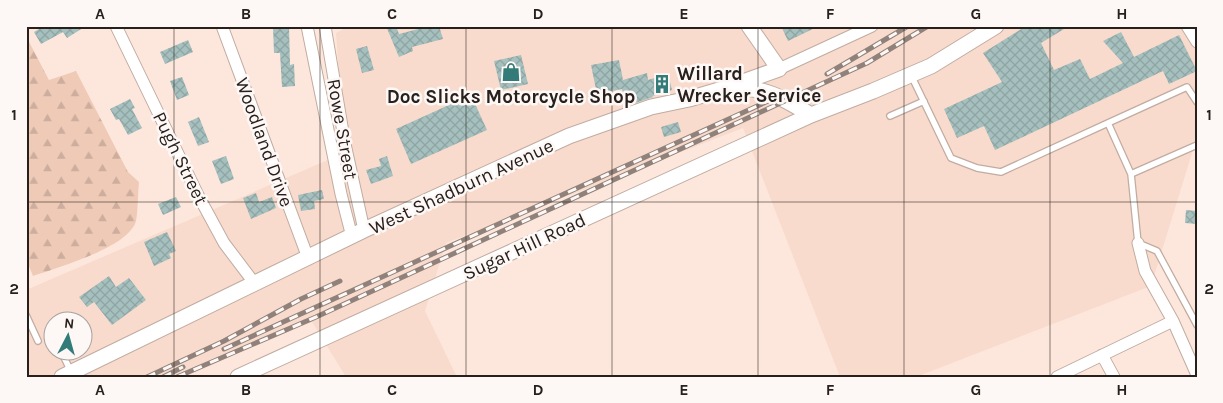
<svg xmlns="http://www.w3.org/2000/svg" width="1223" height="403" font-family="Karla,sans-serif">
<defs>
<pattern id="forest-firs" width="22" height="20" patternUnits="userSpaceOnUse" patternTransform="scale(1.25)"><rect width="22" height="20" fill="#efcab7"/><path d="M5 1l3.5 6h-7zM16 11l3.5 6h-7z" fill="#cdad9d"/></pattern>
<pattern id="building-cross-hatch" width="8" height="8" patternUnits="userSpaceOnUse" patternTransform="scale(1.25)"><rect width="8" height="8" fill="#a5c0be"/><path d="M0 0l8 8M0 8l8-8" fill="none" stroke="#8ea5a3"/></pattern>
</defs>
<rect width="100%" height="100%" fill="#fde7dc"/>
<path fill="#f8dbcc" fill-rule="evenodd" d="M 349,26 L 1197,26 L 1197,137 L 1151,286 L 916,377 L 840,377 L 743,128 L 446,243 L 425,311 L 457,377 L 346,377 L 312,322 L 172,377 L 26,377 L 26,290 L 344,153 L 336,33 ZM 52,320 L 82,320 L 82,350 L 52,350 Z"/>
<path fill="url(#forest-firs)" d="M 26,36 L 49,80 L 76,71 L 128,172 L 139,182 C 138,191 138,219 135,224 C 123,249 59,267 33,276 L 26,259 Z"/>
<path fill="url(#building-cross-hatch)" d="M 44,26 L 86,26 L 67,38 L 63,32 L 41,44 L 34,32 Z
M 273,26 L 289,26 L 290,65 L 294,64 L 295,86 L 282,87 L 280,53 L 274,53 Z
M 386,26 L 396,26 L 399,34 L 430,26 L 439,26 L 443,39 L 412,47 L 413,51 L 399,57 Z
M 781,26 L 819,26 L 788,41 Z
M 1026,26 L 1069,26 L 1041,43 L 1054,70 L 1080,59 L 1090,79 L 1123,63 L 1103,41 L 1121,32 L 1134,57 L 1179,35 L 1197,71 L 1169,84 L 1163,71 L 995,150 L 984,126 L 957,138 L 944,109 L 1002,82 L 983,53 Z
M 188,40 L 193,52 L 165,64 L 160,52 Z
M 367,46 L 374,70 L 362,73 L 356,49 Z
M 521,55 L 528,84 L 501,90 L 494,61 Z
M 619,60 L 623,80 L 647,73 L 648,80 L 668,74 L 672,90 L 652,96 L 653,97 L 626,106 L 622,89 L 597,94 L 591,65 Z
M 182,77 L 189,95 L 177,100 L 170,81 Z
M 471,95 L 487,130 L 411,164 L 396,129 Z
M 130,99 L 135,108 L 132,109 L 142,128 L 128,135 L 119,119 L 116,120 L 110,109 Z
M 199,117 L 209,142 L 198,146 L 188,122 Z
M 678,122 L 681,132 L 664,137 L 661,127 Z
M 226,156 L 234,179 L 221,184 L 212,161 Z
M 387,156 L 393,176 L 371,184 L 366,170 L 381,166 L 379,159 Z
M 322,190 L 324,199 L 314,201 L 315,209 L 301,211 L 298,195 Z
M 256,193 L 259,202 L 272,197 L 276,208 L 251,219 L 243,198 Z
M 176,197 L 181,207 L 163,215 L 158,204 Z
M 1186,210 L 1197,211 L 1197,224 L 1185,223 Z
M 167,232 L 176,251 L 169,254 L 171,258 L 154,266 L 144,242 Z
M 109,276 L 116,287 L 129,278 L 146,300 L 112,325 L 94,302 L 87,307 L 79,297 Z"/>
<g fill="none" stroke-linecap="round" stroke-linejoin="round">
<g stroke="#c1aca1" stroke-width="8">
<path id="lane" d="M 911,75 L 951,158 L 977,168 L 1001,172 L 1108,123 L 1131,174 L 1138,243 L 1157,251 L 1197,325
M 890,116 L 924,101
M 1108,123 L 1187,87 L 1197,102
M 1131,174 L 1197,145
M 26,315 L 38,341
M 64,357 L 71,372"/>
</g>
<g stroke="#c1aca1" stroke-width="13">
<path id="street" d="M 116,26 L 198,195 L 224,243 L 255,284
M 222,26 L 308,258
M 307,26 L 341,194 L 352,237
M 325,26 L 345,144 L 364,230
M 1187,26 L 1197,42
M 779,69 L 872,26
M 1138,243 L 1145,271 L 1173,321 L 1197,375
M 1102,355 L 1114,377
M 1057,377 L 1173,321"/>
</g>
<g stroke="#c1aca1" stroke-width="17">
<path id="secondary" d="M 736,88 C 766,87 786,100 811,115
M 62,377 L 364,230 L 569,136 L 651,107 L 689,99 L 726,88 L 779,69 L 749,26
M 238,377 L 811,115 L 873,91 L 931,66 L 996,26"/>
</g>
<use href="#lane" stroke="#fff" stroke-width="5.5"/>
<use href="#street" stroke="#fff" stroke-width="11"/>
<use href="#secondary" stroke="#fff" stroke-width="15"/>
<g stroke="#90827a" stroke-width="5">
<path id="rail" d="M 827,74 L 908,26
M 224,349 L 777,97
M 147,377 L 224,341 L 301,299 L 340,281
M 163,377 L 183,367
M 177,377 L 316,317 L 867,63 L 928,26"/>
</g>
<use href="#rail" stroke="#fdf8f6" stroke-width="3" stroke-dasharray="9" stroke-linecap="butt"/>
</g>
<path fill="none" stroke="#28201c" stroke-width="1" stroke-opacity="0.55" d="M 174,26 L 174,377M 320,26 L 320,377M 466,26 L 466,377M 612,26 L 612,377M 758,26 L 758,377M 904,26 L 904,377M 1050,26 L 1050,377M 26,202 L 1197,202"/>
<defs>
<g id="shop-bare" transform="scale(1.5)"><path d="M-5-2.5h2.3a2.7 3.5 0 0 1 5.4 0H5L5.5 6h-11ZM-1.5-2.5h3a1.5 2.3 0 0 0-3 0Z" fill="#327b79" stroke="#fdf8f6" stroke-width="2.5" paint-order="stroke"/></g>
<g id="building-bare" transform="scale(1.5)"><path d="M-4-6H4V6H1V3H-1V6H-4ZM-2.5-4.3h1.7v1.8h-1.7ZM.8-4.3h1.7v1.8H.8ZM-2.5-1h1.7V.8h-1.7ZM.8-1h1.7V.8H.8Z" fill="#327b79" stroke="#fdf8f6" stroke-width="2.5" paint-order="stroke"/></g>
</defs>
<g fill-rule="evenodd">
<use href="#shop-bare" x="511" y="72"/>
<use href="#building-bare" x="662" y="84"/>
</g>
<g text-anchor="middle" stroke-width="5" stroke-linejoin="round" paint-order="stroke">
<g font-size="19" font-weight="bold" fill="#28201c" stroke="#fdf8f6" text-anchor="start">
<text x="677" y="80">Willard<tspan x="677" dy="22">Wrecker Service</tspan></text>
<text x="511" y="103" text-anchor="middle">Doc Slicks Motorcycle Shop</text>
</g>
<g font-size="19" fill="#28201c" stroke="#fdf8f6">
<text transform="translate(343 129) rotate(80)" y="7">Rowe Street</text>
<text transform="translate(265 142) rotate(70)" y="7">Woodland Drive</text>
<text transform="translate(181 158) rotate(64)" y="7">Pugh Street</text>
<text transform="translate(461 186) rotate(-25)" y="7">West Shadburn Avenue</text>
<text transform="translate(524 246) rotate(-25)" y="7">Sugar Hill Road</text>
</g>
</g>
<rect width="1223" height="403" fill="none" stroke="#fdf8f6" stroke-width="55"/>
<g transform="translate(68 336) rotate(6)"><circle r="24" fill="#fdf8f6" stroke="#a8a29f"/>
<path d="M0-4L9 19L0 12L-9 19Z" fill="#327b79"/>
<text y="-8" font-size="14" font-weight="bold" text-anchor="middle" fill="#28201c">N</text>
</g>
<rect x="28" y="28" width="1168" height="348" fill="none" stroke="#28201c" stroke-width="2"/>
<g font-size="16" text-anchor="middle" font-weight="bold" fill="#28201c">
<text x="100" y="19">A</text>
<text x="246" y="19">B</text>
<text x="392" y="19">C</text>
<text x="538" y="19">D</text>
<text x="684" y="19">E</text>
<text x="830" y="19">F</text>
<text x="976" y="19">G</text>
<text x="1122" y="19">H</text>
<text x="14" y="120">1</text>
<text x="1209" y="120">1</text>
<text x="14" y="294">2</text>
<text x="1209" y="294">2</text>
<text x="100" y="395">A</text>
<text x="246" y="395">B</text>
<text x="392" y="395">C</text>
<text x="538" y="395">D</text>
<text x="684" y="395">E</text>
<text x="830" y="395">F</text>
<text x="976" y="395">G</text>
<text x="1122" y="395">H</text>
</g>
</svg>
